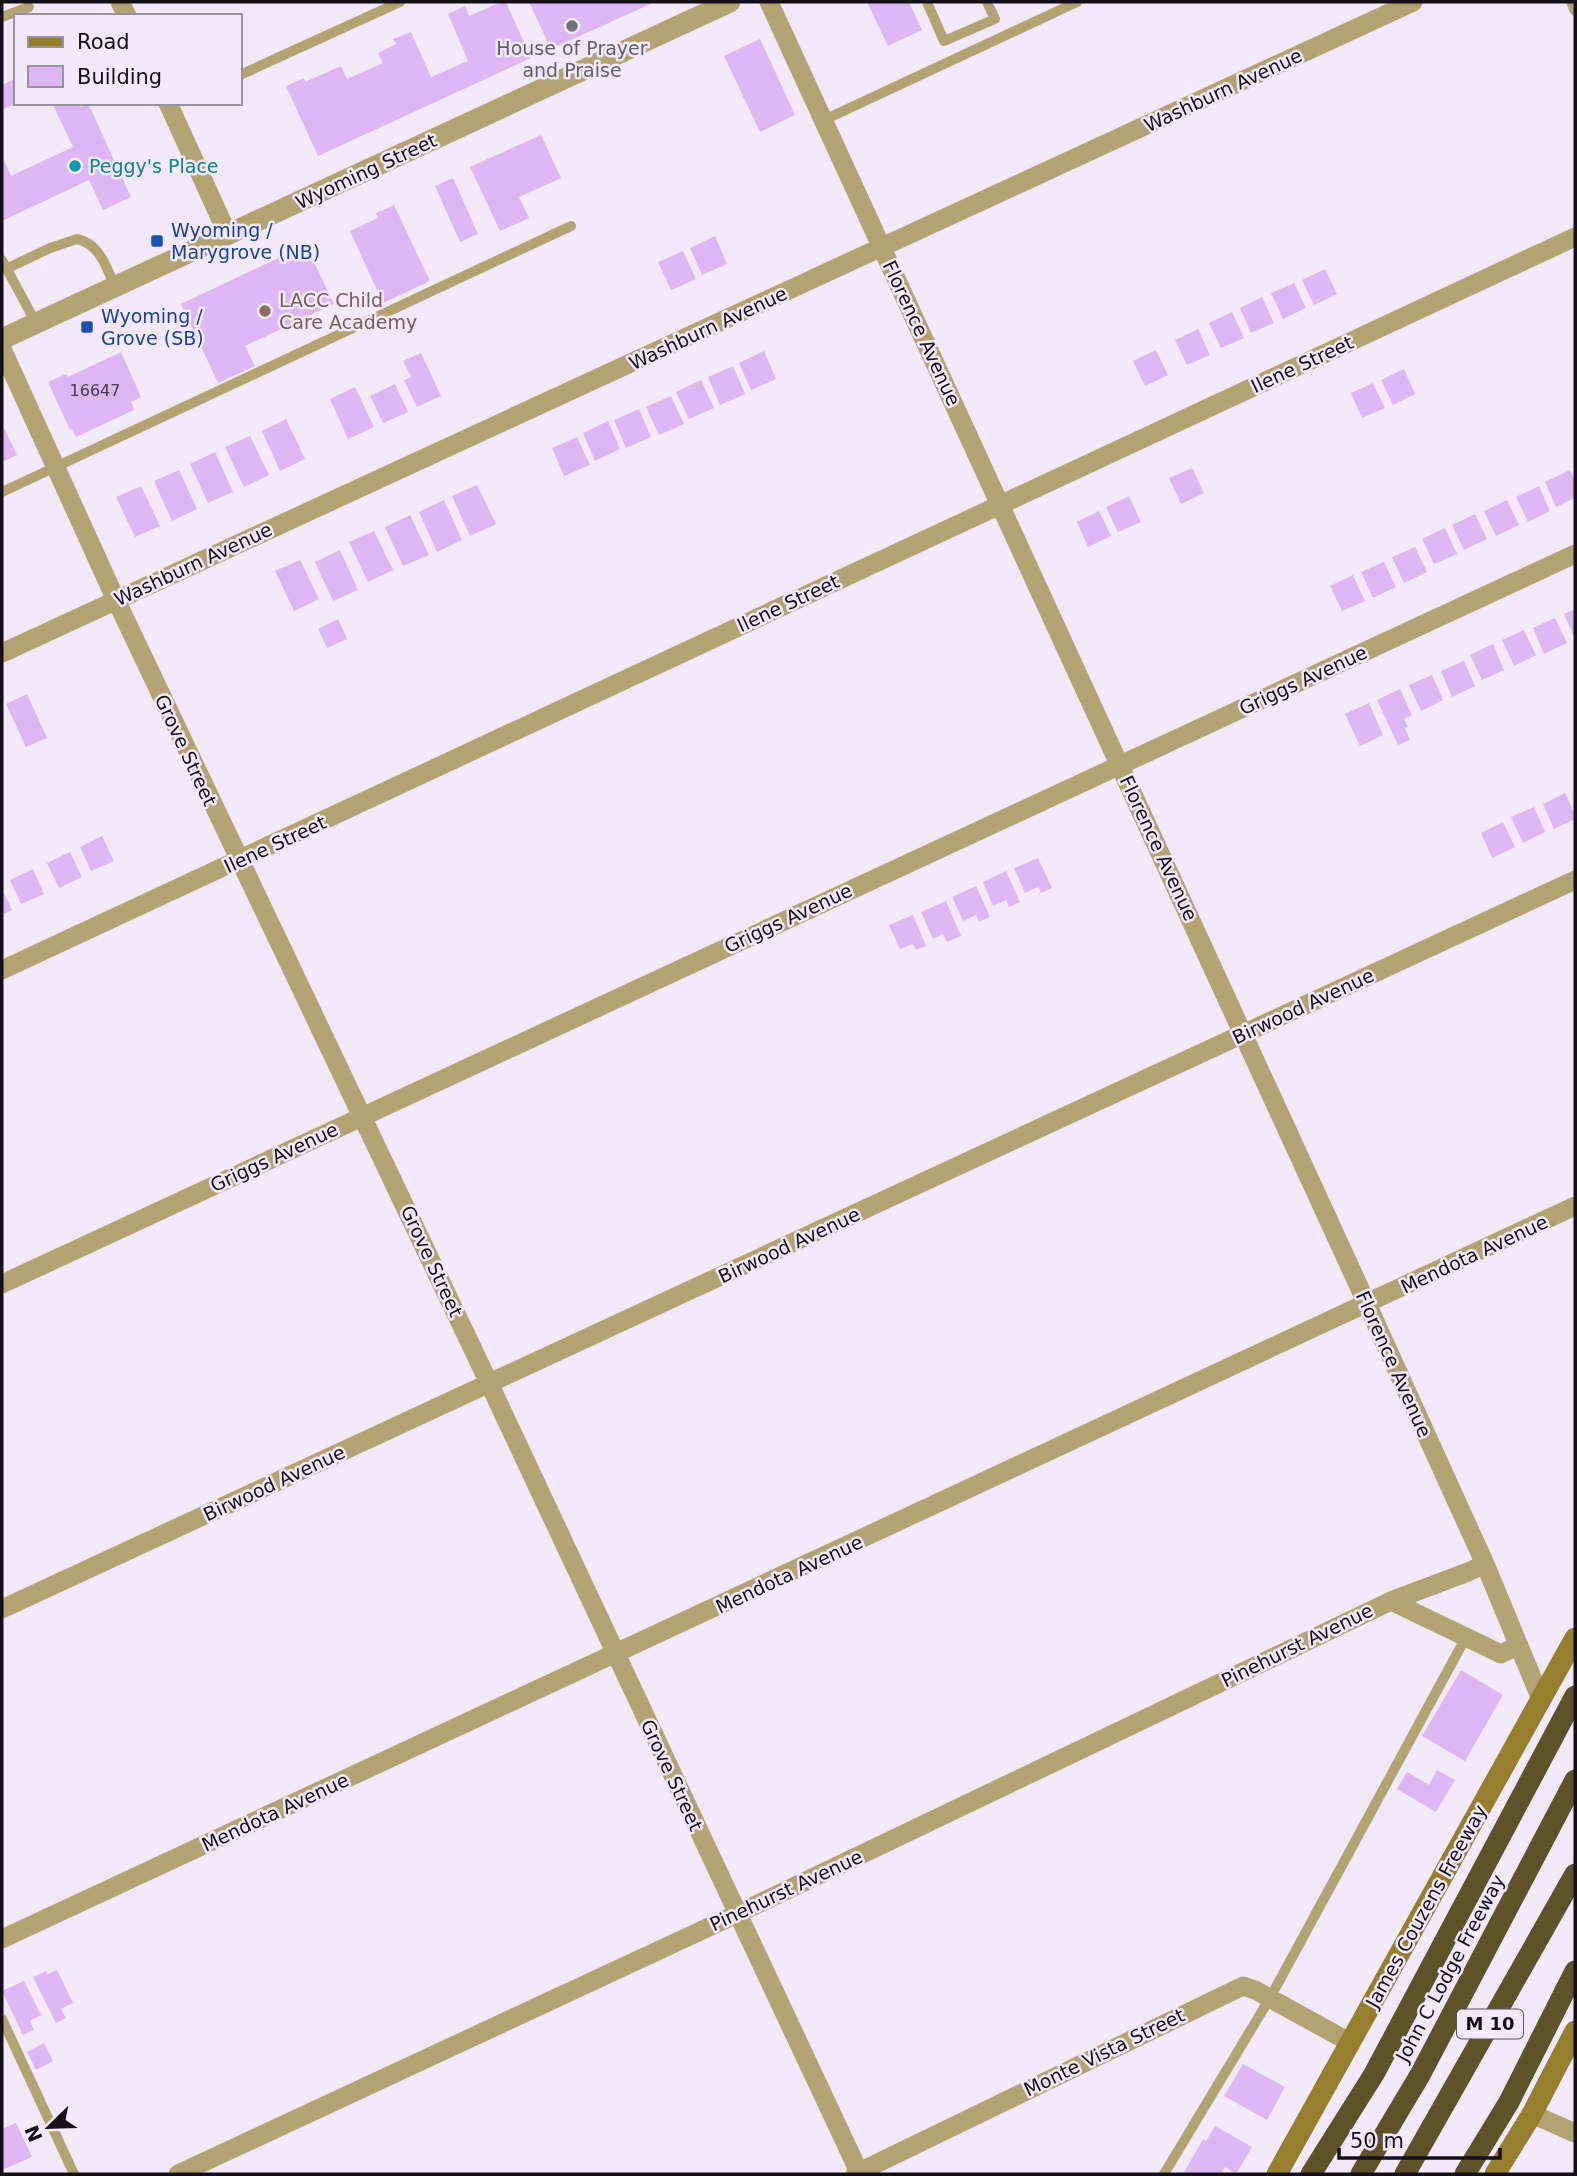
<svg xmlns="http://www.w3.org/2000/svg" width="1577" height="2176" font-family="'DejaVu Sans',sans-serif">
<rect width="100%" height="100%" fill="#f4e9fb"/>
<path fill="#ddb7f4" d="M 501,2 L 506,2 L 531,58 L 318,156 L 286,86 L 304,78 L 305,82 L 341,66 L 347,79 L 383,63 L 378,53 L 396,44 L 393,39 L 411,32 L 431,77 L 468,61 L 448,14 L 465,6 L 469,16 Z
M 529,2 L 655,2 L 551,49 Z
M 867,2 L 909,2 L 922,30 L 888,46 Z
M 760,39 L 795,115 L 760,132 L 724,56 Z
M 16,78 L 16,103 L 2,110 L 2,85 Z
M 52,103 L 78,103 L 80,107 L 88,103 L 131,197 L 103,210 L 89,180 L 2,221 L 2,156 L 11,176 L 73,147 Z
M 541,135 L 561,178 L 519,197 L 529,218 L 500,231 L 470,167 Z
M 453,178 L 478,234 L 460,242 L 435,186 Z
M 394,205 L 430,281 L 383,303 L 350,231 L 378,218 L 376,213 Z
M 715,236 L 727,264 L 702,275 L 690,248 Z
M 306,245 L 334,304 L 245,346 L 255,366 L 218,383 L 181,304 Z
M 683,251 L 696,279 L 671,290 L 658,262 Z
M 1325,269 L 1337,294 L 1314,305 L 1302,280 Z
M 1294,283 L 1306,308 L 1283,319 L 1271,293 Z
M 1262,297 L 1274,323 L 1251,333 L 1240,308 Z
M 1232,312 L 1244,338 L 1221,348 L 1209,323 Z
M 1198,329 L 1210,355 L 1187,365 L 1175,340 Z
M 1156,350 L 1168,375 L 1145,386 L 1133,361 Z
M 764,351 L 776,379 L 751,390 L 739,363 Z
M 121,352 L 141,397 L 131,402 L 134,410 L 76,437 L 72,429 L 70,430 L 48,382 L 66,374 L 68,377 Z
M 421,353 L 441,396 L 417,407 L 404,380 L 411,377 L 403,361 Z
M 733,366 L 745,394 L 720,405 L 708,377 Z
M 1404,369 L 1415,394 L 1393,405 L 1381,380 Z
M 701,380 L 714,408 L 689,419 L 676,392 Z
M 1373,383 L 1385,408 L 1362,418 L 1351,393 Z
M 395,384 L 408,412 L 383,423 L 370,396 Z
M 355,387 L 374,427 L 348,439 L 330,399 Z
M 671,396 L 684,424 L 659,435 L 646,407 Z
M 639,409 L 651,437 L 626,448 L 614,420 Z
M 286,419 L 305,459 L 280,471 L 262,431 Z
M 608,421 L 620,449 L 595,461 L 583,433 Z
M 2,424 L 17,455 L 2,462 Z
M 250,436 L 269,475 L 244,487 L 225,447 Z
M 577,437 L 590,465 L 564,476 L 552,448 Z
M 215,452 L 233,492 L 208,503 L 190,464 Z
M 1192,468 L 1204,493 L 1181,504 L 1169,478 Z
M 179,470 L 197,509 L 172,521 L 154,481 Z
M 1570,470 L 1575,482 L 1575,498 L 1556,507 L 1545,482 Z
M 477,485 L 496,524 L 470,536 L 452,496 Z
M 141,486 L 160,526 L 135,537 L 116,497 Z
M 1539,486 L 1550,511 L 1528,522 L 1516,497 Z
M 1129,496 L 1141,522 L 1118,532 L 1106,507 Z
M 444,500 L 462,540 L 437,552 L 419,512 Z
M 1507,500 L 1519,525 L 1496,536 L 1484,511 Z
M 1099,511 L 1111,536 L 1088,547 L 1077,522 Z
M 1475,514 L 1487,539 L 1464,550 L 1452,525 Z
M 410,515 L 429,555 L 403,566 L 385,527 Z
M 1445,528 L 1457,554 L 1434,564 L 1422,539 Z
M 374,531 L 393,570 L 368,582 L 349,542 Z
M 1415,547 L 1427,572 L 1404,583 L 1392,557 Z
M 340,550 L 358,590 L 333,601 L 315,562 Z
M 300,560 L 319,599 L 294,611 L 275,571 Z
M 1384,562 L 1396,587 L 1373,598 L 1361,572 Z
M 1353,575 L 1365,601 L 1342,611 L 1330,586 Z
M 1575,609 L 1575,638 L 1564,614 Z
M 1555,618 L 1567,643 L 1544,654 L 1533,628 Z
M 338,619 L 347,639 L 327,648 L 318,629 Z
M 1524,630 L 1536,655 L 1514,666 L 1502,640 Z
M 1493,644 L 1504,670 L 1482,680 L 1470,655 Z
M 1464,661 L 1475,686 L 1452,697 L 1441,671 Z
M 1432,675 L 1443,700 L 1421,711 L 1409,685 Z
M 1400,689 L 1412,715 L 1404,719 L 1408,727 L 1405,728 L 1410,740 L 1398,745 L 1377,700 Z
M 27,694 L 47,738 L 26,747 L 6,704 Z
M 1369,703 L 1383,735 L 1360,746 L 1345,714 Z
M 1565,793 L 1575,814 L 1575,819 L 1554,829 L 1543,804 Z
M 1534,807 L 1545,832 L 1523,843 L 1511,817 Z
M 1503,822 L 1515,847 L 1492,858 L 1481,833 Z
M 102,836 L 114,861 L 91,871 L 80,847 Z
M 70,852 L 82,877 L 59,888 L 47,863 Z
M 1038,858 L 1052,888 L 1041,893 L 1038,887 L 1025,893 L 1014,868 Z
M 33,869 L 44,894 L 21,904 L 10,880 Z
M 1006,871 L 1020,902 L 1009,907 L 1006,900 L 993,906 L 983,882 Z
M 976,886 L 990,917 L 979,922 L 976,915 L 963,921 L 952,897 Z
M 2,889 L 12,910 L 2,915 Z
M 946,901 L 961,936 L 947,942 L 943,934 L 933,939 L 921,912 Z
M 913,915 L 926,946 L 916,950 L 913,944 L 900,949 L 889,925 Z
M 1461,1670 L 1503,1695 L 1465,1761 L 1422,1736 Z
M 1437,1770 L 1455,1780 L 1436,1812 L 1397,1789 L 1407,1772 L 1429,1785 Z
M 57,1970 L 73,2003 L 61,2009 L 66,2018 L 56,2023 L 33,1977 L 46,1971 L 48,1974 Z
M 24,1981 L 41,2015 L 30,2021 L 34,2030 L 23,2035 L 2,1991 Z
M 44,2043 L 53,2061 L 36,2070 L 27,2052 Z
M 1243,2064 L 1285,2087 L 1267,2120 L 1224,2096 Z
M 16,2123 L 32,2157 L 2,2170 L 2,2129 Z
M 1215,2126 L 1252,2147 L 1236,2174 L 1225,2167 L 1221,2174 L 1183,2174 L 1203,2139 L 1206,2141 Z"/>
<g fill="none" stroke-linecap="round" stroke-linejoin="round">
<path stroke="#b2a472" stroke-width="10" d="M 927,2 L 944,41 L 995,19 L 987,2
M 1571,2 L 1575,11
M 2,17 L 29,7
M 240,75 L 400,2
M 824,120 L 1077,2
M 2,260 L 36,323
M 6,269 L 50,248 L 77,239 C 100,244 106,267 115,286
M 2,492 L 571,226
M 2,2019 L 74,2174
M 1164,2174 L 1270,1998 L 1466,1637"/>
<path stroke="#b2a472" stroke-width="19" d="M 120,2 L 127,16
M 769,2 L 1367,1304 L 1485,1564 L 1541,1699
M 168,103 L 228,235
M 2,349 L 116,600 L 489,1383 L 860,2174
M 2,653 L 1413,2
M 2,970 L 1575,237
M 2,1284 L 1575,554
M 1391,1601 L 1501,1654 L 1519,1645
M 2,1609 L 1575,880
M 2,1939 L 1575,1206
M 1532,2114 L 1575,2133
M 178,2174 L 737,1914 L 1391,1601 L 1468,1572 L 1485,1564
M 855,2174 L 1243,1986 L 1255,1990 L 1351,2043"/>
<path stroke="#b2a472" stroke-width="21" d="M 2,339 L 730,2"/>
<path stroke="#957f2c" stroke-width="21" d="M 1277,2174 L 1575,1638
M 1495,2174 L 1532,2114 L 1575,2031"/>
<path stroke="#5d5228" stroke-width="21" d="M 1311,2174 L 1374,2074 L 1575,1696
M 1361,2174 L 1420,2075 L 1575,1780
M 1405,2174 L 1575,1874
M 1465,2174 L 1509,2102 L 1575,1971"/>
</g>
<circle fill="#6b7280" stroke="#f4e9fb" stroke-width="2.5" cx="572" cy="26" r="7"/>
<circle fill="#0f9aa8" stroke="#f4e9fb" stroke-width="2.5" cx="75" cy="166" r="7"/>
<g fill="#1a4fb4" stroke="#f4e9fb" stroke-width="2.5">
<rect x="150" y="234" width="14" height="14" rx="3.5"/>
<rect x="80" y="320" width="14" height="14" rx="3.5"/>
</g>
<circle fill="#8d6e63" stroke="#f4e9fb" stroke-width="2.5" cx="265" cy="311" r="7"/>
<g text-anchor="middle" stroke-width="5" stroke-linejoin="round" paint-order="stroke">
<g font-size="16" fill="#473950">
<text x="95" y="396">16647</text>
</g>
<rect fill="#f4e9fb" stroke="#58505d" stroke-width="2" x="1457" y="2009.5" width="66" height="29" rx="5"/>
<g font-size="18" font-weight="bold" fill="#150f19">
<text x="1490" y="2030">M 10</text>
</g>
<g font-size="19" fill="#5b616d" stroke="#f4e9fb">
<text x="572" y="55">House of Prayer<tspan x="572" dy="22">and Praise</tspan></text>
</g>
<g font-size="19" fill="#150f19" stroke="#f4e9fb">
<text transform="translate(1223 90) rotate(-25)" y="7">Washburn Avenue</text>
<text transform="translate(366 171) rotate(-25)" y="7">Wyoming Street</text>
<text transform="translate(708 328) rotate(-25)" y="7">Washburn Avenue</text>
<text transform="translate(922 333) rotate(65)" y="7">Florence Avenue</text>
<text transform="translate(1302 364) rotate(-25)" y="7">Ilene Street</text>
<text transform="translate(193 564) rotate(-25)" y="7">Washburn Avenue</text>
<text transform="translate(788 603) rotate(-25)" y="7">Ilene Street</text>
<text transform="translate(1303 680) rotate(-25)" y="7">Griggs Avenue</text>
<text transform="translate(186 750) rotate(65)" y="7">Grove Street</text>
<text transform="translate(275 844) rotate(-25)" y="7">Ilene Street</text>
<text transform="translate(1159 848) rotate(65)" y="7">Florence Avenue</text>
<text transform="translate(788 918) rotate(-25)" y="7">Griggs Avenue</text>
<text transform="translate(1303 1006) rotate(-25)" y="7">Birwood Avenue</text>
<text transform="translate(274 1157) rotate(-25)" y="7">Griggs Avenue</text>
<text transform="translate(789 1245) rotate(-25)" y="7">Birwood Avenue</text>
<text transform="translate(1474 1254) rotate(-25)" y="7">Mendota Avenue</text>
<text transform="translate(432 1261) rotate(65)" y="7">Grove Street</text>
<text transform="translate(1394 1364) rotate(66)" y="7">Florence Avenue</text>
<text transform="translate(274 1483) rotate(-25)" y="7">Birwood Avenue</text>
<text transform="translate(789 1574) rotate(-25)" y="7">Mendota Avenue</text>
<text transform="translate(1297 1645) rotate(-26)" y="7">Pinehurst Avenue</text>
<text transform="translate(672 1775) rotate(65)" y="7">Grove Street</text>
<text transform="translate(275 1812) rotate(-25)" y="7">Mendota Avenue</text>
<text transform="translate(786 1890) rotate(-25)" y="7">Pinehurst Avenue</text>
<text transform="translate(1426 1906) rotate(-61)" y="7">James Couzens Freeway</text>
<text transform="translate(1450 1968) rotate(-62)" y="7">John C Lodge Freeway</text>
<text transform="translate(1104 2052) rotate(-26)" y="7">Monte Vista Street</text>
</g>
<g font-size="19" fill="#0d838f" stroke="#f4e9fb" text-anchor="start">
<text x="89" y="173">Peggy's Place</text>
</g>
<g font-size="19" fill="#164399" stroke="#f4e9fb" text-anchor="start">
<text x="171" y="237">Wyoming /<tspan x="171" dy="22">Marygrove (NB)</tspan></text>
<text x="101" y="323">Wyoming /<tspan x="101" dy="22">Grove (SB)</tspan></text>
</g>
<g font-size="19" fill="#785e54" stroke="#f4e9fb" text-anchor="start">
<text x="279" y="307">LACC Child<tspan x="279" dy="22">Care Academy</tspan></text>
</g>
</g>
<rect width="1577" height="2176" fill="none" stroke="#150f19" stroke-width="7"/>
<rect x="14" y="14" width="228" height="91" fill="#f4e9fb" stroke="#9b92a1" stroke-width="2"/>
<rect x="28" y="37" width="35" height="10" fill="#957f2c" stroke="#9b92a1" stroke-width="2"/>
<text x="77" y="49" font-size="21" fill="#150f19">Road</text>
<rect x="28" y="66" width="35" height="21" fill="#ddb7f4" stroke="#9b92a1" stroke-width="2"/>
<text x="77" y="84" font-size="21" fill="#150f19">Building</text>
<g transform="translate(49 2127) rotate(247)" stroke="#f4e9fb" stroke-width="5" paint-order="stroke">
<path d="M0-5L12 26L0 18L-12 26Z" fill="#150f19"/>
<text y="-10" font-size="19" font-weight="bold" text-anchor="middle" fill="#150f19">N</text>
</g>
<path d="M1339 2148v10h161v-10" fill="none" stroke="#150f19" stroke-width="3.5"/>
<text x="1350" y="2148" font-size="21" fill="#150f19" stroke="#f4e9fb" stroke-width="5" paint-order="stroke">50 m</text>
</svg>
